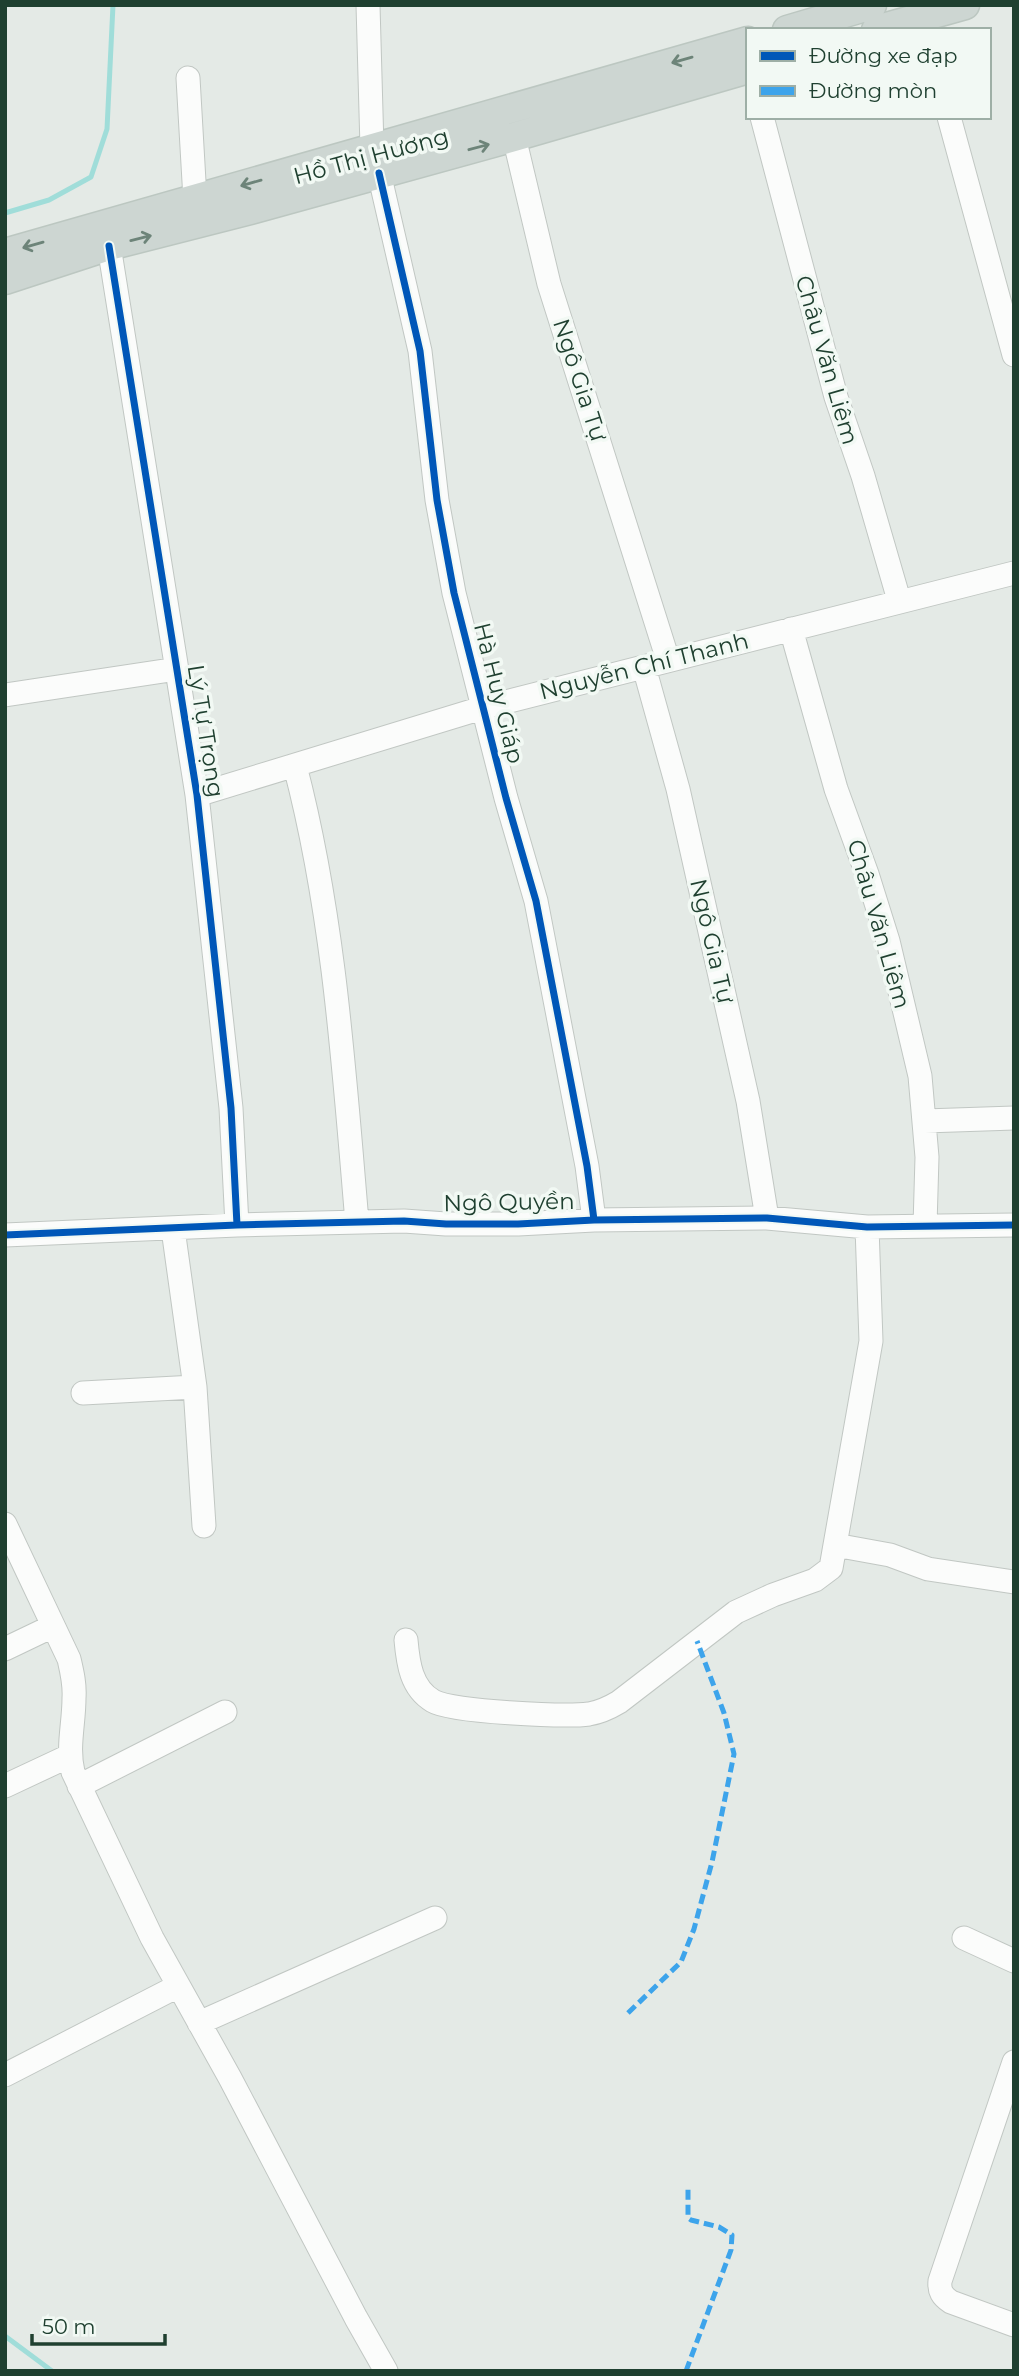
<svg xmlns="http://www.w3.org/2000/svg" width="1019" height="2376" font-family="Montserrat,sans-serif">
<rect width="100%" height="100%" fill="#e4eae6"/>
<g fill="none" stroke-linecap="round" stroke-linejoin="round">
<path stroke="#a0ddd9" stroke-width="5" d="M 5,213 L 49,200 L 91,177 L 107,129 L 113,5
M 5,2336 L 52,2371"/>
<g stroke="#c1c7c3" stroke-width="25">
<path id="minor" d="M 368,5 L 372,148
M 188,78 L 195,199
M 762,117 L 836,397 L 863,476 L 899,600
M 949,117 L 1014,355
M 514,137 L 549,284 L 668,660
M 379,173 L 420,351 L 437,500 L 454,593 L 506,798 L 536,901 L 587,1166 L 594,1220
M 109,246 L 197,795 L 231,1108 L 237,1225
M 791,629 L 836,789 L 867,874 L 888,941 L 920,1076 L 927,1157 L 925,1226
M 644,667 L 678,789 L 748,1101 L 767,1218
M 5,695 L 177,669
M 295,766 C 334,915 344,1069 357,1222
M 197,795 L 482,708 L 1014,573
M 925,1121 L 1014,1118
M 173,1229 L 195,1387 L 204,1526
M 5,1235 L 237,1225 L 404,1221 L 446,1224 L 518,1224 L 594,1220 L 767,1218 L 867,1227 L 1014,1225
M 83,1393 L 195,1387
M 5,1524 L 69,1659 C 72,1672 75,1684 74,1698 C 74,1724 67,1747 73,1772 L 152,1938 L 230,2078 L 356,2318 L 386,2371
M 835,1545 L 871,1341 L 867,1227
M 406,1640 C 408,1663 411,1688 433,1701 C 451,1712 566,1717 589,1714 C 601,1712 609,1708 619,1702 L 736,1612 L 773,1595 L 815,1580 L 831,1568 L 835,1545 L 890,1555 L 928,1569 L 1014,1582
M 5,1649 L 53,1626
M 5,1786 L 69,1756
M 79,1786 L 225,1712
M 964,1938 L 1014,1961
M 199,2023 L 435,1918
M 1014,2062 L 940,2281 C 939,2291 942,2296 951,2302 L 1014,2325
M 5,2075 L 178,1986"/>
</g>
<g stroke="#bcc7c1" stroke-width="31">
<path id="major" d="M 787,30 L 872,5
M 876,30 L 965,5
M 5,253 L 748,41
M 5,280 L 109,246 L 254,209 L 514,137 L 748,69"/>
</g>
<use href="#minor" stroke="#fbfcfb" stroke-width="23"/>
<use href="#major" stroke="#cdd6d2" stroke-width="28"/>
<path stroke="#3da4eb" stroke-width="5" stroke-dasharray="10 5" stroke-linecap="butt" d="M 628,2013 L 681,1962 L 694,1929 L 712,1862 L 734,1754 L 724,1713 L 697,1641
M 686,2371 L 731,2250 L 732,2235 L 719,2227 L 691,2220 L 688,2218 L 688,2186"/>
<g stroke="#f2f9f4" stroke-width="11">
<path id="cycleway" d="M 379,173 L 420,351 L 437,500 L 454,593 L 506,798 L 536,901 L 587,1166 L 594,1220
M 109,246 L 197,795 L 231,1108 L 237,1225
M 5,1235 L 237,1225 L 404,1221 L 446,1224 L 518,1224 L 594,1220 L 767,1218 L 867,1227 L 1014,1225"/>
</g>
<use href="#cycleway" stroke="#0057b8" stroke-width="7"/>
</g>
<defs><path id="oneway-shaft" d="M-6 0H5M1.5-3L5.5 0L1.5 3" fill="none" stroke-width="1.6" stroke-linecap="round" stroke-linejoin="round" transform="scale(1.75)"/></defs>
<g stroke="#6d8479">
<use href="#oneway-shaft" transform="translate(682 60) rotate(164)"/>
<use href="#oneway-shaft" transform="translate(479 147) rotate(-15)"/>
<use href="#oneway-shaft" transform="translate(251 183) rotate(164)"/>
<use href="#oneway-shaft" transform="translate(141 238) rotate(-14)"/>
<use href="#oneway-shaft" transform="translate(33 245) rotate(164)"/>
</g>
<g text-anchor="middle" stroke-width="7" stroke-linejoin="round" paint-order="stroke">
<g font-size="23" fill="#1f4030" stroke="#f2f9f4">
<text transform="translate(371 156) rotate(-15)" y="8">Hồ Thị Hương</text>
<text transform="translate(827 360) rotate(74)" y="8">Châu Văn Liêm</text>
<text transform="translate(580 380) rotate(72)" y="8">Ngô Gia Tự</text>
<text transform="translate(644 666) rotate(-14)" y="8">Nguyễn Chí Thanh</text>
<text transform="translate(499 693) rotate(76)" y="8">Hà Huy Giáp</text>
<text transform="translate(206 731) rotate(81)" y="8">Lý Tự Trọng</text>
<text transform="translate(879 924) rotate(74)" y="8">Châu Văn Liêm</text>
<text transform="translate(712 941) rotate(77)" y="8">Ngô Gia Tự</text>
<text transform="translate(509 1202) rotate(-1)" y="8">Ngô Quyền</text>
</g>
</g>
<rect width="1019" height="2376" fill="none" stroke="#1f4030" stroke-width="14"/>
<rect x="746" y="28" width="245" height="91" fill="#f2f9f4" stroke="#9eafa6" stroke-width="2"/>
<rect x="760" y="51" width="35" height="10" fill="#0057b8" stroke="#9eafa6" stroke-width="2"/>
<text x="809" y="63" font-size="21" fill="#1f4030">Đường xe đạp</text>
<rect x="760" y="86" width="35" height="10" fill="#3da4eb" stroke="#9eafa6" stroke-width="2"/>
<text x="809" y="98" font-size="21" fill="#1f4030">Đường mòn</text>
<path d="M32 2334v10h133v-10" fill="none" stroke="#1f4030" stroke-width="3.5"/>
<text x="42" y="2334" font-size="21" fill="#1f4030" stroke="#f2f9f4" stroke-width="5" paint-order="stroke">50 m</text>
</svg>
